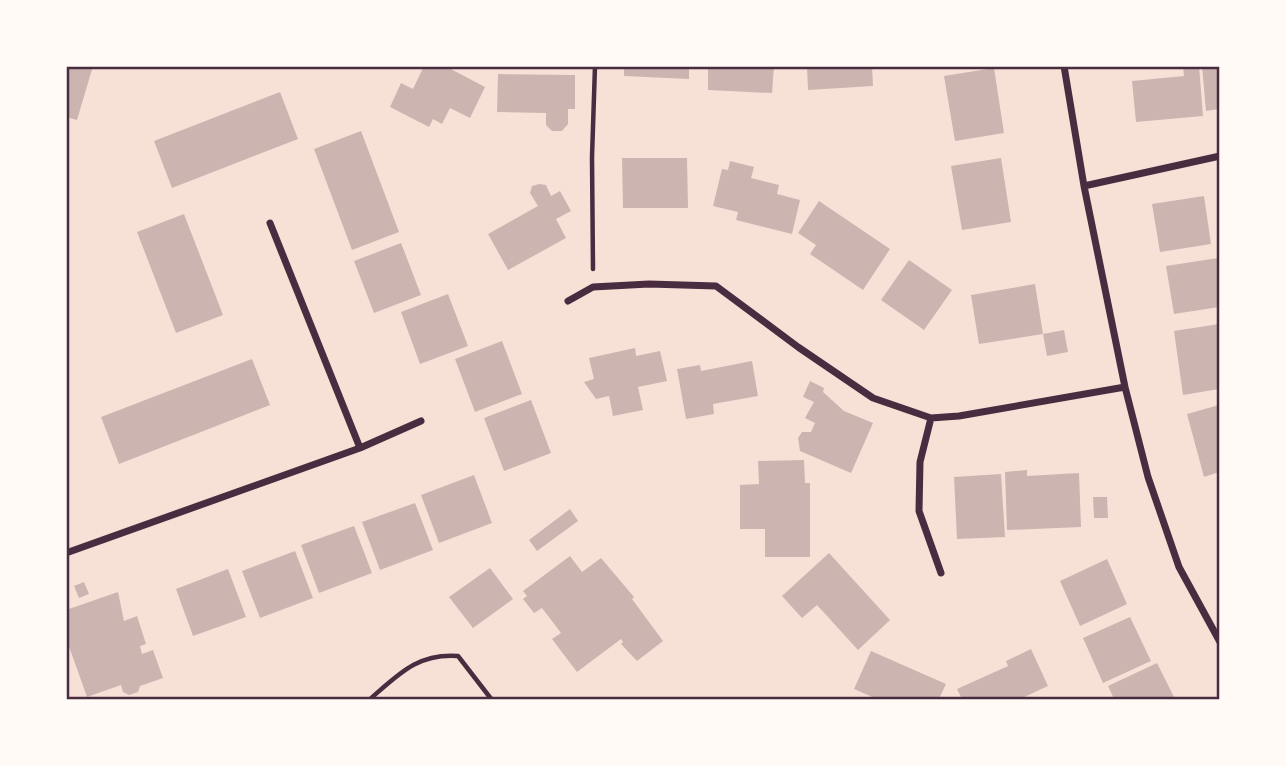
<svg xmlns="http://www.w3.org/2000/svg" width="1286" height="766" font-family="'Source Sans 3',sans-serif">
<rect width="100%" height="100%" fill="#f7e1d7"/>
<path fill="#ccb4b1" d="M 66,66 L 93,66 L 77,120 L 66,117 Z
M 424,66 L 445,66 L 485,87 L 470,118 L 450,108 L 442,124 L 433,119 L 429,127 L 390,107 L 401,83 L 413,89 Z
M 624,66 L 689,66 L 689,79 L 624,76 Z
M 708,66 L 774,66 L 772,93 L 708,90 Z
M 807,66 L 872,66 L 873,86 L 808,90 Z
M 1183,66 L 1199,66 L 1203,116 L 1136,122 L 1132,81 L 1184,76 Z
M 1202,66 L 1219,66 L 1219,109 L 1206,111 Z
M 994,68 L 1004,133 L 955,141 L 944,76 Z
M 498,74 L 575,75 L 575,109 L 568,109 L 568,124 L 562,131 L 552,131 L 546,125 L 546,113 L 497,112 Z
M 280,92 L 298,139 L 172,188 L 154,141 Z
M 361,131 L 399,232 L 352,250 L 314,149 Z
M 622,158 L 687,158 L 688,208 L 623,208 Z
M 1001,158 L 1011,222 L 962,230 L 951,166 Z
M 730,161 L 754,167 L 751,178 L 779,185 L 777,194 L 800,200 L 792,234 L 736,220 L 738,212 L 713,206 L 722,169 L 728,170 Z
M 539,184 L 546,185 L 551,196 L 560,191 L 571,211 L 556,219 L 566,238 L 508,270 L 488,234 L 538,206 L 530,193 L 532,186 Z
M 1204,196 L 1211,244 L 1160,252 L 1152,204 Z
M 819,201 L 890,249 L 863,290 L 810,254 L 816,245 L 798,233 Z
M 184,214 L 223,315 L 176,333 L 137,232 Z
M 401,243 L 421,295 L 374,313 L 354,261 Z
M 1218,258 L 1219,307 L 1174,314 L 1166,266 Z
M 909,260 L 952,290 L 924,330 L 881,300 Z
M 1035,284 L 1043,334 L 1064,330 L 1068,352 L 1047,356 L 1043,334 L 979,344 L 971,295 Z
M 448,294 L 468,346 L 420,364 L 401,312 Z
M 1219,324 L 1219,389 L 1183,395 L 1174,331 Z
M 502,341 L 522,394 L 475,412 L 455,359 Z
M 635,348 L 636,356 L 660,351 L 667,381 L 638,387 L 643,410 L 613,416 L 609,396 L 596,399 L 584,382 L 594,379 L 589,358 Z
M 252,359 L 270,405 L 119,464 L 101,417 Z
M 752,361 L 758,396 L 713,404 L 714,414 L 686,419 L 677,369 L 700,365 L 701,371 Z
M 810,381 L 824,388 L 823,392 L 844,411 L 873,423 L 851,473 L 800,451 L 798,438 L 802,432 L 811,432 L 815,423 L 805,418 L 814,402 L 803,397 Z
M 531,400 L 551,453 L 504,471 L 484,418 Z
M 1219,405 L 1219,472 L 1204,477 L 1187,414 Z
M 804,460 L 805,483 L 810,483 L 810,557 L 765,557 L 765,529 L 740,529 L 740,485 L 759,484 L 758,461 Z
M 1027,470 L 1027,476 L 1079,473 L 1081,527 L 1007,530 L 1005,472 Z
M 1001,474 L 1005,537 L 957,539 L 954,477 Z
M 474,475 L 492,523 L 439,543 L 421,495 Z
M 1093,497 L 1107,497 L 1108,518 L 1094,518 Z
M 415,503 L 433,550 L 380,570 L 362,522 Z
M 570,509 L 578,521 L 537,551 L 529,540 Z
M 354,526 L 372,573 L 319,593 L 301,545 Z
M 295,551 L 313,598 L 260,618 L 242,571 Z
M 829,553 L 890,620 L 858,650 L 817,605 L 802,618 L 782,596 Z
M 570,556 L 582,572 L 601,558 L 634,597 L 632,599 L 663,641 L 637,661 L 621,644 L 623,642 L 621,639 L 577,672 L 552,639 L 561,633 L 542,608 L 534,613 L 523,599 L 527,596 L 523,591 Z
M 1107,559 L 1127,604 L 1080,626 L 1060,581 Z
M 490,568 L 513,599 L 473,628 L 449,597 Z
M 228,569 L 246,617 L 193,636 L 176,589 Z
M 84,582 L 89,594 L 79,598 L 74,586 Z
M 118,592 L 124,621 L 137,616 L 146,644 L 140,646 L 142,654 L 153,650 L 163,678 L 140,686 L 138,692 L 129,695 L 123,692 L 121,685 L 87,697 L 66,638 L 66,610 Z
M 1130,617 L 1151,661 L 1103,683 L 1083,638 Z
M 1031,649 L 1048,686 L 1020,699 L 962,699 L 957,689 L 1008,666 L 1006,661 Z
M 871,651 L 946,684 L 939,699 L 877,699 L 854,689 Z
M 1157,663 L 1175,699 L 1114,699 L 1108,686 Z"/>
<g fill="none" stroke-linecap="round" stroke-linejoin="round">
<path stroke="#4a2c40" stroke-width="4.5" d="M 593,269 L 592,157 L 595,66
M 369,700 C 398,675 417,653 458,656 L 492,700"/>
<path stroke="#4a2c40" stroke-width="7" d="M 1064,66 L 1084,186 L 1125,387 L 1148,477 L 1179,567 L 1220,642
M 1084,186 L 1220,156
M 270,223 L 360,448
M 568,301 L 593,287 L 649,284 L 716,286 L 798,347 L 873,398 L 931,418 L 959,416 L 1125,387
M 931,418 L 920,462 L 919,511 L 941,573
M 66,553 L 360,448 L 421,421"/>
</g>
<rect width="1286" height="766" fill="none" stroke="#fffaf5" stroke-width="136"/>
<rect x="68" y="68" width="1150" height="630" fill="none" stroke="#4a2c40" stroke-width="2.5"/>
</svg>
